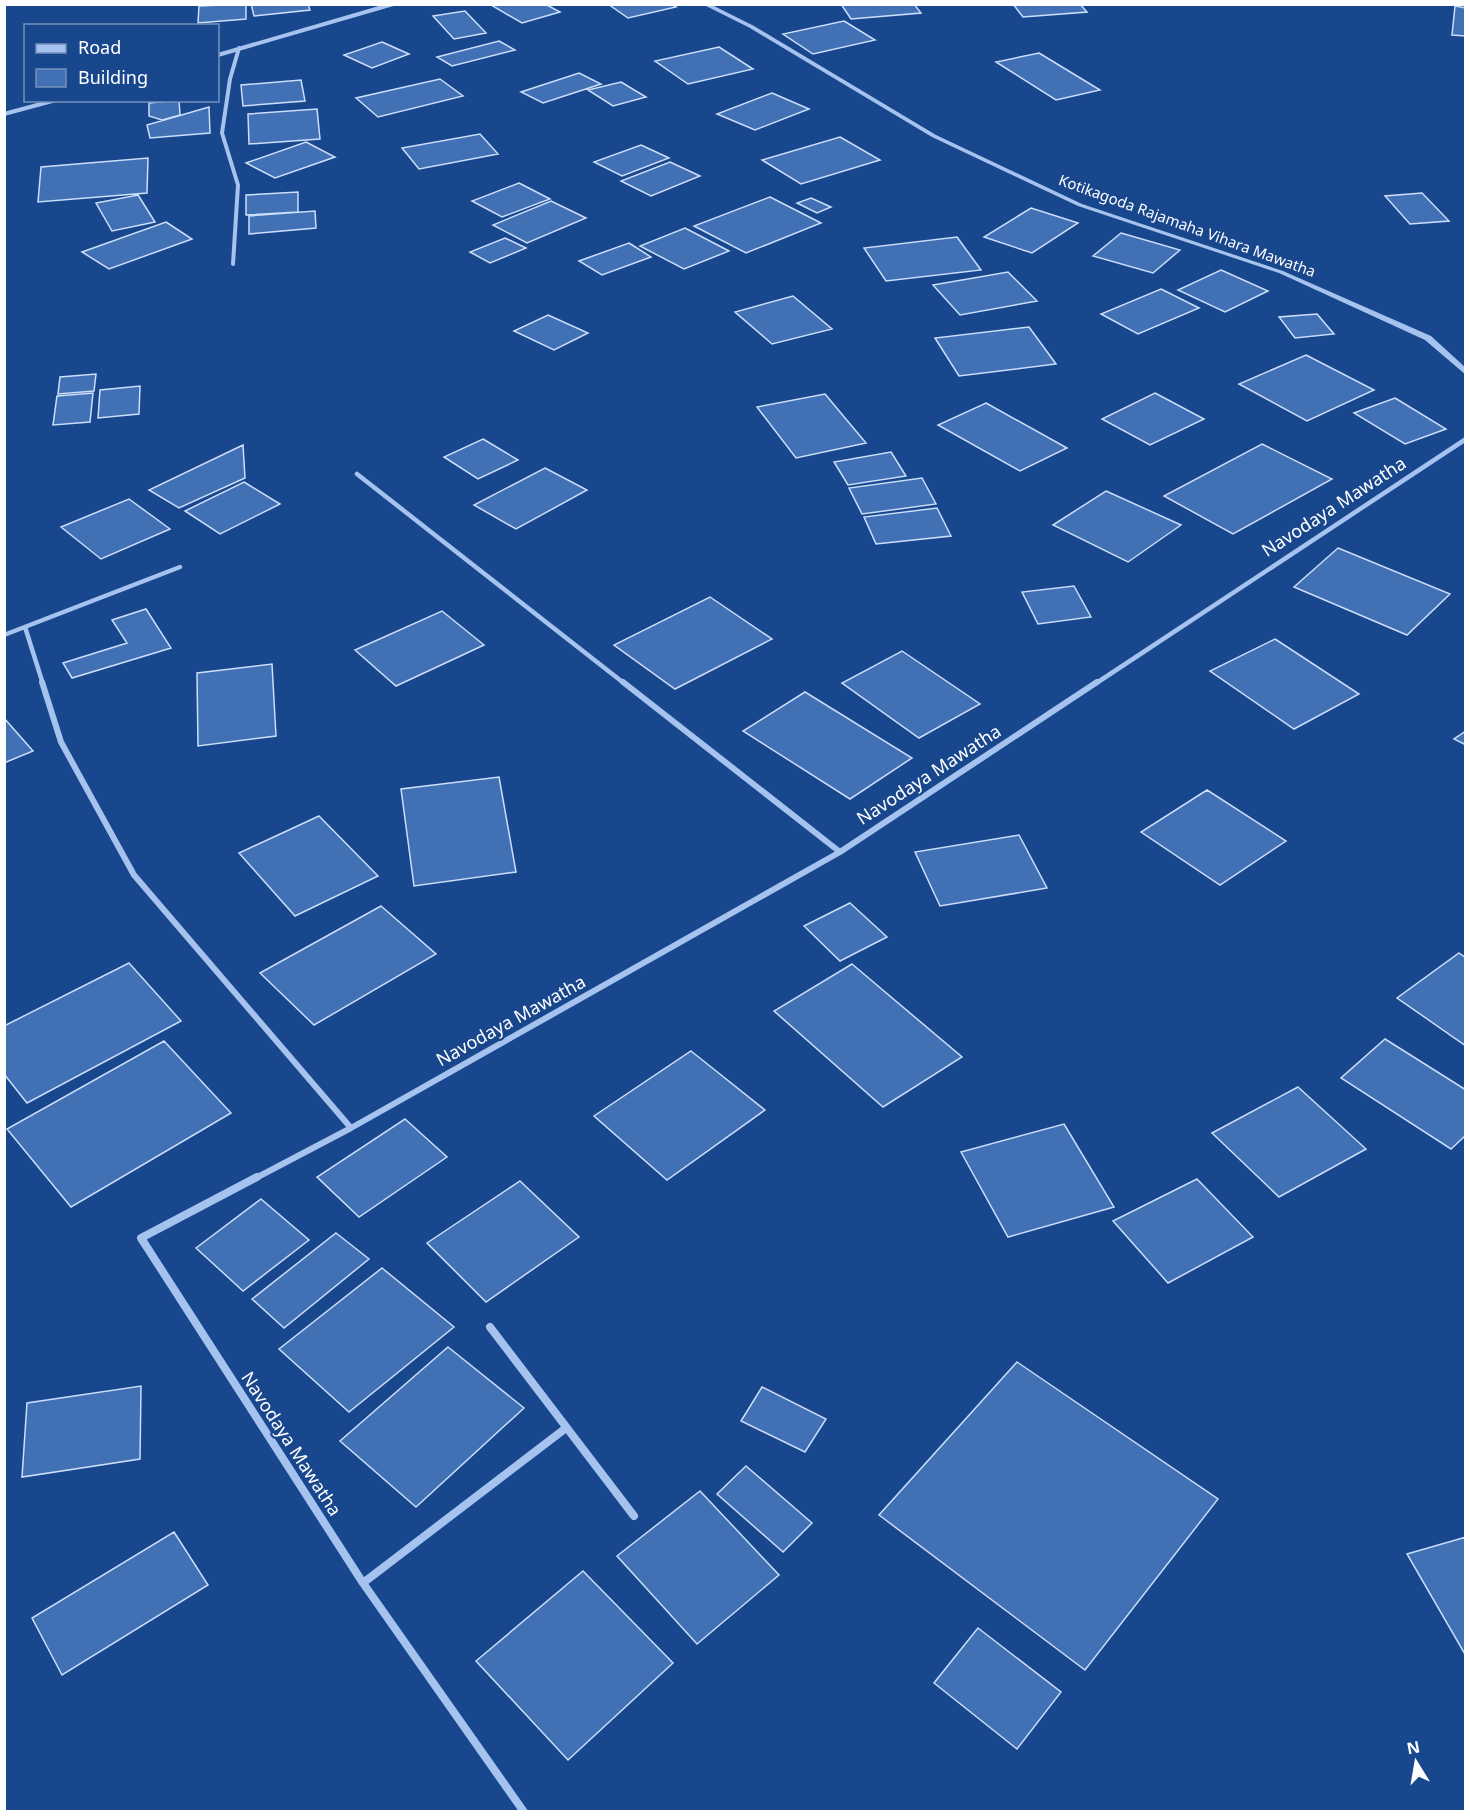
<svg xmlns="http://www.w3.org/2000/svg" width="1470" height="1816" font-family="'Noto Sans',sans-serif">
<rect width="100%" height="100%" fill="#19478d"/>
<path fill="#4270b5" stroke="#cbdefa" stroke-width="1.5" d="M 246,4 L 246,19 L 198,23 L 199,6 Z
M 251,4 L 308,4 L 310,10 L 254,16 Z
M 545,4 L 560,12 L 522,23 L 491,5 Z
M 608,4 L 671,4 L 676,7 L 628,18 Z
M 841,4 L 914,4 L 921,13 L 851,19 Z
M 1013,4 L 1080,4 L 1087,12 L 1023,17 Z
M 1455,6 L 1466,8 L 1466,36 L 1452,35 Z
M 465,11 L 486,33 L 454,39 L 433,16 Z
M 844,21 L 875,40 L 813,54 L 783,34 Z
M 499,41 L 515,50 L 452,66 L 437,57 Z
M 382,42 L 409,54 L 372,68 L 344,55 Z
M 719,47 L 753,69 L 688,84 L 655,61 Z
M 1039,53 L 1100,90 L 1056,100 L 996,62 Z
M 579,73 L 601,84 L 543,103 L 521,92 Z
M 440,79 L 463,96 L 378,117 L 356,98 Z
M 301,80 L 305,101 L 243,106 L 241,85 Z
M 621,82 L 646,97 L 613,106 L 588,90 Z
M 772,93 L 809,109 L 755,130 L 717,114 Z
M 179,100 L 180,115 L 162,120 L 149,116 L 149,103 Z
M 209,107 L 210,133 L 150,138 L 147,125 Z
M 317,109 L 320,139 L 249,144 L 248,114 Z
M 480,134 L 498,154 L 419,169 L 402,148 Z
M 840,137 L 880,160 L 801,184 L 762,160 Z
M 306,142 L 335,157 L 275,178 L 246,163 Z
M 641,145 L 669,158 L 622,176 L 594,162 Z
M 148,158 L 147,193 L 38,202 L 41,167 Z
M 670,162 L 700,176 L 651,196 L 621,181 Z
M 519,183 L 550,199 L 502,217 L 472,201 Z
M 298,192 L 298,212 L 246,215 L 246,195 Z
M 1422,193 L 1449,221 L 1410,224 L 1385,196 Z
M 138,195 L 155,222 L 112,231 L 96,203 Z
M 770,197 L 821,223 L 746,253 L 694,226 Z
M 811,198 L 831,207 L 817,213 L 797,203 Z
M 551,201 L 586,218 L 527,243 L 493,225 Z
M 1031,208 L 1078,223 L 1032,253 L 984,237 Z
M 315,211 L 316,228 L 249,234 L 249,216 Z
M 166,222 L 192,239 L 109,269 L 82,252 Z
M 685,228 L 729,251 L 684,269 L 640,246 Z
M 1121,233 L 1180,250 L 1153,273 L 1093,256 Z
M 957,237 L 981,270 L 886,281 L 864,248 Z
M 505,238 L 526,248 L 490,263 L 470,252 Z
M 629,243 L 651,257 L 602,275 L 579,261 Z
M 1221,270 L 1268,291 L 1225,312 L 1178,290 Z
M 1008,272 L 1037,301 L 960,315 L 933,285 Z
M 1161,289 L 1199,308 L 1138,334 L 1101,314 Z
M 793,296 L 832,329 L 772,344 L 735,312 Z
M 1317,314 L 1334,334 L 1295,338 L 1279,317 Z
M 548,315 L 588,333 L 554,350 L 514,331 Z
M 1029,327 L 1056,364 L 959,376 L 935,338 Z
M 1306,355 L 1374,390 L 1307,421 L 1239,384 Z
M 96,374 L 94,391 L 58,394 L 60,377 Z
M 140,386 L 139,414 L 98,418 L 100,390 Z
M 93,393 L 90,422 L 53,425 L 57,396 Z
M 1155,393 L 1204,419 L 1150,445 L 1102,419 Z
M 825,394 L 866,443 L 796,458 L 757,407 Z
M 1395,398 L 1446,429 L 1405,444 L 1354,413 Z
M 986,403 L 1067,448 L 1020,471 L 938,425 Z
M 483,439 L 518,460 L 478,479 L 444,457 Z
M 1262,444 L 1332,479 L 1233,534 L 1164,496 Z
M 243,445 L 245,478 L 179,508 L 149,490 Z
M 891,452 L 906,476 L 848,485 L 834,462 Z
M 545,468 L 587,490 L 516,529 L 474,505 Z
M 922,478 L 936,504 L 862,514 L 849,488 Z
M 244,482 L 280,504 L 220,534 L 185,511 Z
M 1106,491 L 1181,525 L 1128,562 L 1053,525 Z
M 129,499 L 170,529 L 101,559 L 61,527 Z
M 937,508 L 951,536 L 876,544 L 864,517 Z
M 1338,548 L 1450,594 L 1407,635 L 1294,587 Z
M 1074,586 L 1091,617 L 1038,624 L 1022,592 Z
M 710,597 L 772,639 L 675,689 L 614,645 Z
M 146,609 L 171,648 L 72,678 L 63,663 L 127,643 L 112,620 Z
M 442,611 L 484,645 L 396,686 L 355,650 Z
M 1275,639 L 1359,694 L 1294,729 L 1210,671 Z
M 902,651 L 980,704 L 919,738 L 842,683 Z
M 272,664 L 276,736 L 198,746 L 197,673 Z
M 805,692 L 912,758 L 850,799 L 743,731 Z
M 4,718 L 33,751 L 4,763 Z
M 1466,731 L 1466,745 L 1454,739 Z
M 499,777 L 516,872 L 414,886 L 401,789 Z
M 1207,790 L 1286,841 L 1220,885 L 1141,832 Z
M 319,816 L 378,876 L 295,916 L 239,853 Z
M 1019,835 L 1047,888 L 940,906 L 915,852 Z
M 850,903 L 887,937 L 840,961 L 804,926 Z
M 381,906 L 436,954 L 314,1025 L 260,973 Z
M 1459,953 L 1466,958 L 1466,1046 L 1397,998 Z
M 129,963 L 181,1021 L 27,1103 L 4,1074 L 4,1026 Z
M 852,964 L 962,1057 L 883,1107 L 774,1011 Z
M 1385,1039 L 1466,1090 L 1466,1135 L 1451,1149 L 1341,1078 Z
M 164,1041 L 231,1113 L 71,1207 L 7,1129 Z
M 691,1051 L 765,1110 L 667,1180 L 594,1116 Z
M 1298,1087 L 1366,1149 L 1279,1197 L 1212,1133 Z
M 405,1119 L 447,1157 L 359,1217 L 317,1177 Z
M 1064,1124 L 1114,1207 L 1008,1237 L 961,1152 Z
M 1197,1179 L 1253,1237 L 1168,1283 L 1113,1221 Z
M 520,1181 L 579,1237 L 486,1302 L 427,1243 Z
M 261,1199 L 309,1240 L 243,1291 L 196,1248 Z
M 336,1233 L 369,1259 L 284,1328 L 252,1299 Z
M 382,1268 L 454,1327 L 349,1412 L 279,1349 Z
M 448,1347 L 524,1408 L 416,1507 L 340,1441 Z
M 1017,1362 L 1218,1499 L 1085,1670 L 879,1515 Z
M 141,1386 L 140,1459 L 22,1477 L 27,1403 Z
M 762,1387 L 826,1419 L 805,1452 L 741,1421 Z
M 746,1466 L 812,1523 L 783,1552 L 717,1494 Z
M 700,1491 L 779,1575 L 697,1644 L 617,1556 Z
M 174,1532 L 208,1585 L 62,1675 L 32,1618 Z
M 1466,1537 L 1466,1656 L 1407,1554 Z
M 583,1571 L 673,1663 L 568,1760 L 476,1661 Z
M 978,1628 L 1061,1692 L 1017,1749 L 934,1683 Z"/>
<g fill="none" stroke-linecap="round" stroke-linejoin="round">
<path stroke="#a5c3ee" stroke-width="4" d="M 218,55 L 393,4
M 4,114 L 56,100
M 233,264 L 238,185 L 222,133 L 230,79 L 239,48"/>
<path stroke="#a5c3ee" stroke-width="4.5" d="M 357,474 L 625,684
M 25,627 L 43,684
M 4,635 L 180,567
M 1095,684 L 1466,439"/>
<path stroke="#a5c3ee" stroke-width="6" d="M 42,682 L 61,742 L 134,875 L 351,1128
M 623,682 L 840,852
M 254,1179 L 351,1128 L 840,852 L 1097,682"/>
<path stroke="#a5c3ee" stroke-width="8" d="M 257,1177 L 141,1238 L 363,1583 L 524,1812
M 490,1327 L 634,1516
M 363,1583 L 566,1428"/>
<path fill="#a5c3ee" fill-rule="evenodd" d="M 702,4 L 710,4 L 754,26 L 936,135 L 1082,204 L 1283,271 L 1431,336 L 1466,368 L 1466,375 L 1425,340 L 1279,273 L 1078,206 L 932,137 L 750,28 Z"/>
</g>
<g text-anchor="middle" stroke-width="4.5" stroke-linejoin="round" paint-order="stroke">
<g font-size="15" fill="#fff" stroke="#19478d">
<text transform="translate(1187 226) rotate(20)" y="5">Kotikagoda Rajamaha Vihara Mawatha</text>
</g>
<g font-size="18" fill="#fff" stroke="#19478d">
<text transform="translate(1334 507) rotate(-33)" y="6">Navodaya Mawatha</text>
<text transform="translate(929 775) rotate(-33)" y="6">Navodaya Mawatha</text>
<text transform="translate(511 1021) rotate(-29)" y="6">Navodaya Mawatha</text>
<text transform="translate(291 1444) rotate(57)" y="6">Navodaya Mawatha</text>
</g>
</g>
<rect width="1470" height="1816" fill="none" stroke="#ffffff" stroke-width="12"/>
<rect x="24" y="24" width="195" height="78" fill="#19478d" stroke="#7591bb" stroke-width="1.5"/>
<rect x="36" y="44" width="30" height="9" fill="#a5c3ee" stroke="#7591bb" stroke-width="1.5"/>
<text x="78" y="54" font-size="18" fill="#ffffff">Road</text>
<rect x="36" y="69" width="30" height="18" fill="#4270b5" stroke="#7591bb" stroke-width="1.5"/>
<text x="78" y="84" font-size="18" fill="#ffffff">Building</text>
<g transform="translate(1416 1762) rotate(349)" stroke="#19478d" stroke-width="4.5" paint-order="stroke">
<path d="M0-4.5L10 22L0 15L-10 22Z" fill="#ffffff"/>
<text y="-9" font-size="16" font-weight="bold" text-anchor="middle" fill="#ffffff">N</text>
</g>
</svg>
